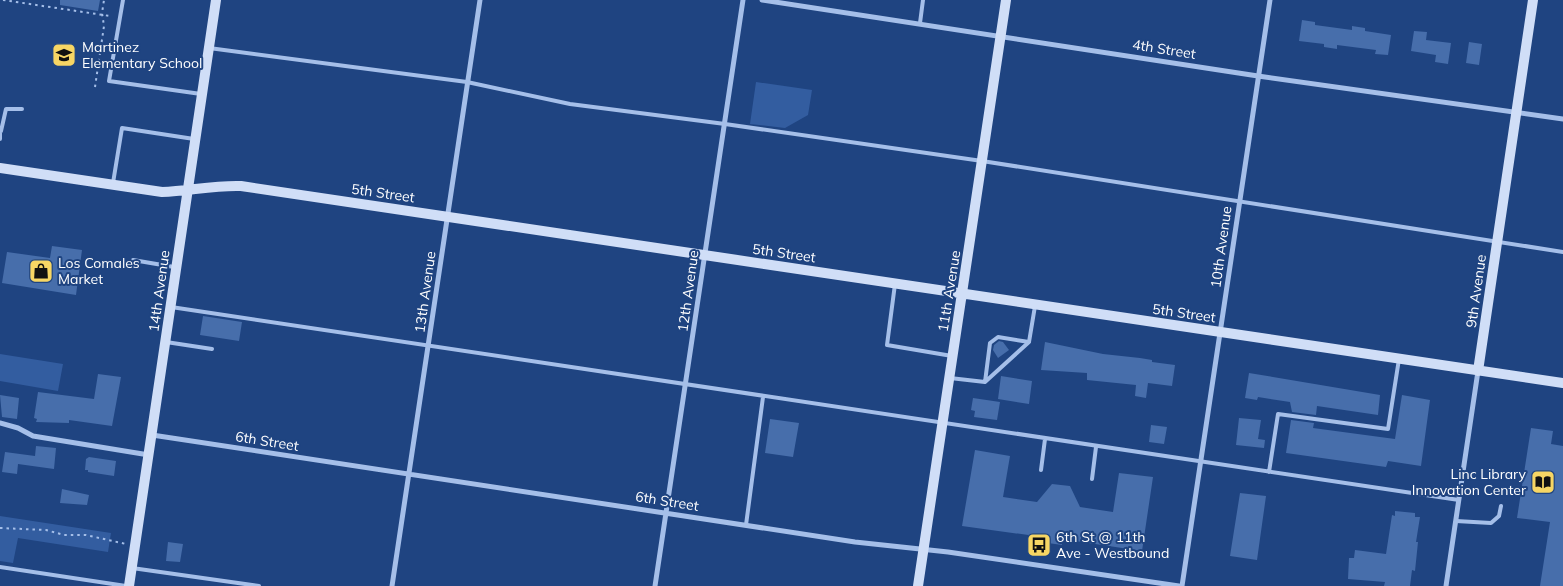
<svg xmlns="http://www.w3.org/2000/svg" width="1563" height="586" font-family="Mulish,sans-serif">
<rect width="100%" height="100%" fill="#1f4481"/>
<path fill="#335da0" d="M 756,82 L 812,90 L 808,115 L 785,128 L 750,124 Z
M 0,354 L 63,364 L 58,391 L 0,381 Z
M 0,516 L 111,533 L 108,552 L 18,538 L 13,563 L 0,561 Z"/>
<path fill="#476eab" d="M 60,0 L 100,0 L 98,11 L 60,5 Z
M 1302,20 L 1315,22 L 1315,25 L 1352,30 L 1352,26 L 1365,28 L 1365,31 L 1391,35 L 1388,55 L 1375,54 L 1376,50 L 1337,45 L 1337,49 L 1324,47 L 1324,44 L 1299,41 Z
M 1414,31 L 1427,32 L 1426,40 L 1451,43 L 1448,64 L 1435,62 L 1436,55 L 1411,51 Z
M 1469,42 L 1482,44 L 1479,65 L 1466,63 Z
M 52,246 L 82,250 L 76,295 L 2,283 L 7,252 L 50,258 Z
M 203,316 L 242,322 L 239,341 L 200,335 Z
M 999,341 L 1003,342 L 1009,350 L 998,358 L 993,350 L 994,345 Z
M 1045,342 L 1103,354 L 1140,358 L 1152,360 L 1152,362 L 1175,365 L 1172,386 L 1148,383 L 1146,398 L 1135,396 L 1136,385 L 1087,380 L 1087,373 L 1041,370 Z
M 1249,373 L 1380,395 L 1378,415 L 1317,406 L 1316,415 L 1292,412 L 1290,402 L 1258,397 L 1257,400 L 1245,398 Z
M 98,374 L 121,377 L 112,426 L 69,420 L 69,423 L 36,422 L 37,419 L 34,418 L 38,392 L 94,399 Z
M 1001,376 L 1032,381 L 1029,404 L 998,399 Z
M 0,395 L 19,398 L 17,419 L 2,417 Z
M 1402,395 L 1430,400 L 1421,466 L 1388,461 L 1386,467 L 1286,453 L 1291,420 L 1314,423 L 1313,428 L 1395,439 Z
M 973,398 L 1000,402 L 997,420 L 974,417 L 975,411 L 971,410 Z
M 1239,418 L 1261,420 L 1258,439 L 1265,440 L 1264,448 L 1236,445 Z
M 770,419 L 799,423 L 793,457 L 765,453 Z
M 1151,425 L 1167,427 L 1164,444 L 1149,442 Z
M 1531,428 L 1553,431 L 1551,444 L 1563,446 L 1563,586 L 1540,586 L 1550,522 L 1517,518 Z
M 36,446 L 56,448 L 54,469 L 18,464 L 17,474 L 2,472 L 5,452 L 35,456 Z
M 975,450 L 1010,456 L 1003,497 L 1037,502 L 1052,484 L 1070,486 L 1080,507 L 1113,512 L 1119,473 L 1153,477 L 1142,551 L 1062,539 L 1062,545 L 1048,543 L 1050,538 L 962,526 Z
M 89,457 L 116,461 L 114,476 L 88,472 L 88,470 L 85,470 L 86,459 Z
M 62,489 L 89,495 L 87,505 L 60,503 Z
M 1240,493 L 1266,496 L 1257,560 L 1230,556 Z
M 1395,511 L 1415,513 L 1415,517 L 1420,517 L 1416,542 L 1418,542 L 1415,571 L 1412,570 L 1410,586 L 1384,586 L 1385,582 L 1348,579 L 1349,558 L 1354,558 L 1355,550 L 1386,554 L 1392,515 L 1395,516 Z
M 168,542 L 183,544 L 180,562 L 166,561 Z"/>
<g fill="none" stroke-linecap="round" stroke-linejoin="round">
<path stroke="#a5bfe9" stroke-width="2" stroke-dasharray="2.5 4" stroke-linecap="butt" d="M 3,0 L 110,16
M 95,87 L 104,26 L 102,13 L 104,0
M 0,528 L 46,530 L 64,535 L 86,535 L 126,544"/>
<path stroke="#a5bfe9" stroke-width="4" d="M 123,0 L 109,81 L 201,94
M 920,23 L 923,0
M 209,48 L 467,82 L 570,104 L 725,124 L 982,161 L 1563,252
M 0,131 L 0,139
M 1,131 L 6,109 L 22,109
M 113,183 L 122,128 L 194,139
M 133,260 L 174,267
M 895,284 L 887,345 L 952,356
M 171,307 L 1459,500
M 166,342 L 212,349
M 950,378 L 985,382 L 990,343 L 998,337 L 1029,342 L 1035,306
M 985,382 L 1029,342
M 1041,470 L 1045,439
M 1269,472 L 1278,414 L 1388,429 L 1399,359
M 1092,479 L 1096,447
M 1456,521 L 1491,523 L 1499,516 L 1501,506
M 746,525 L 763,397
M 0,567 L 126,586
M 132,568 L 259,586"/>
<path stroke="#a5bfe9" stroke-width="5" d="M 762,0 L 1258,76 L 1563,119
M 0,423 L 18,428 L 33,436 L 149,455
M 152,435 L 855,542 L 948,552 L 1179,586
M 392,586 L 480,0
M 655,586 L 743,0
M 1182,586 L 1270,0
M 1446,586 L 1478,371"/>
<path stroke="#d0def7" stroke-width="10" d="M 0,168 L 162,192 C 189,191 214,185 241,186 L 1563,383
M 1478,371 L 1533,0
M 129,586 L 216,0
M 918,586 L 1006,0"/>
</g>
<defs>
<g id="school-square" transform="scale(1.25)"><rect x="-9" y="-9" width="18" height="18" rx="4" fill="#f7d664" stroke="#1f4481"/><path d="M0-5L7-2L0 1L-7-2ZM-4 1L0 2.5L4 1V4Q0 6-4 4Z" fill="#111"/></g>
<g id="shop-square" transform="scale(1.25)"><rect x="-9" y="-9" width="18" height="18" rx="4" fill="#f7d664" stroke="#1f4481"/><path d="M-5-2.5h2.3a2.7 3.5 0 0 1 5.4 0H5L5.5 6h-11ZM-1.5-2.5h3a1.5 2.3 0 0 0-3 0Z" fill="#111"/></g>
<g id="library-square" transform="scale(1.25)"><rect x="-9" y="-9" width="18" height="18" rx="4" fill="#f7d664" stroke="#1f4481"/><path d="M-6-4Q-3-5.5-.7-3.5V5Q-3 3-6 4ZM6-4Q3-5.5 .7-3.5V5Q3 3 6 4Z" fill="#111"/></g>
<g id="bus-square" transform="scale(1.25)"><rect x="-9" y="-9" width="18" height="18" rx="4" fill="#f7d664" stroke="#1f4481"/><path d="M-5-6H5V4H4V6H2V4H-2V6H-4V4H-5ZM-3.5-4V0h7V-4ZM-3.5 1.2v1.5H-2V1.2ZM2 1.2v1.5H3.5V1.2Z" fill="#111"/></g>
</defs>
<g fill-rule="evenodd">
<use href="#school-square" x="64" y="55"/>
<use href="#shop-square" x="41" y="271"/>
<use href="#library-square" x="1543" y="482"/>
<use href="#bus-square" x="1039" y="545"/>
</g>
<g text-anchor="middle" stroke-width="4" stroke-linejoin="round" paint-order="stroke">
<g font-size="14" fill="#fff" stroke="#1f4481" text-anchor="start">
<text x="82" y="52">Martinez<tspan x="82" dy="16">Elementary School</tspan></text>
<text x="58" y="268">Los Comales<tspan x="58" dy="16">Market</tspan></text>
<text x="1526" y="479" text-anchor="end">Linc Library<tspan x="1526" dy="16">Innovation Center</tspan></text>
<text x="1056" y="542">6th St @ 11th<tspan x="1056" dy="16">Ave - Westbound</tspan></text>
</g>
<g font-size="14" fill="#fff" stroke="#1f4481">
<text transform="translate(1164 49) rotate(9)" y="5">4th Street</text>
<text transform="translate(383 193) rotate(8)" y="5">5th Street</text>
<text transform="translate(1221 247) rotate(-82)" y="5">10th Avenue</text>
<text transform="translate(784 253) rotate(8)" y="5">5th Street</text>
<text transform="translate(159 291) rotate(-82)" y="5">14th Avenue</text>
<text transform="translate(688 291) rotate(-82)" y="5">12th Avenue</text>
<text transform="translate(949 291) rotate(-81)" y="5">11th Avenue</text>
<text transform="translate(1476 291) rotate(-82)" y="5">9th Avenue</text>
<text transform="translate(425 292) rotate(-82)" y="5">13th Avenue</text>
<text transform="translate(1184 313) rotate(8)" y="5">5th Street</text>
<text transform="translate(267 441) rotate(9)" y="5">6th Street</text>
<text transform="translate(667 501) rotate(9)" y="5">6th Street</text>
</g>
</g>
</svg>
